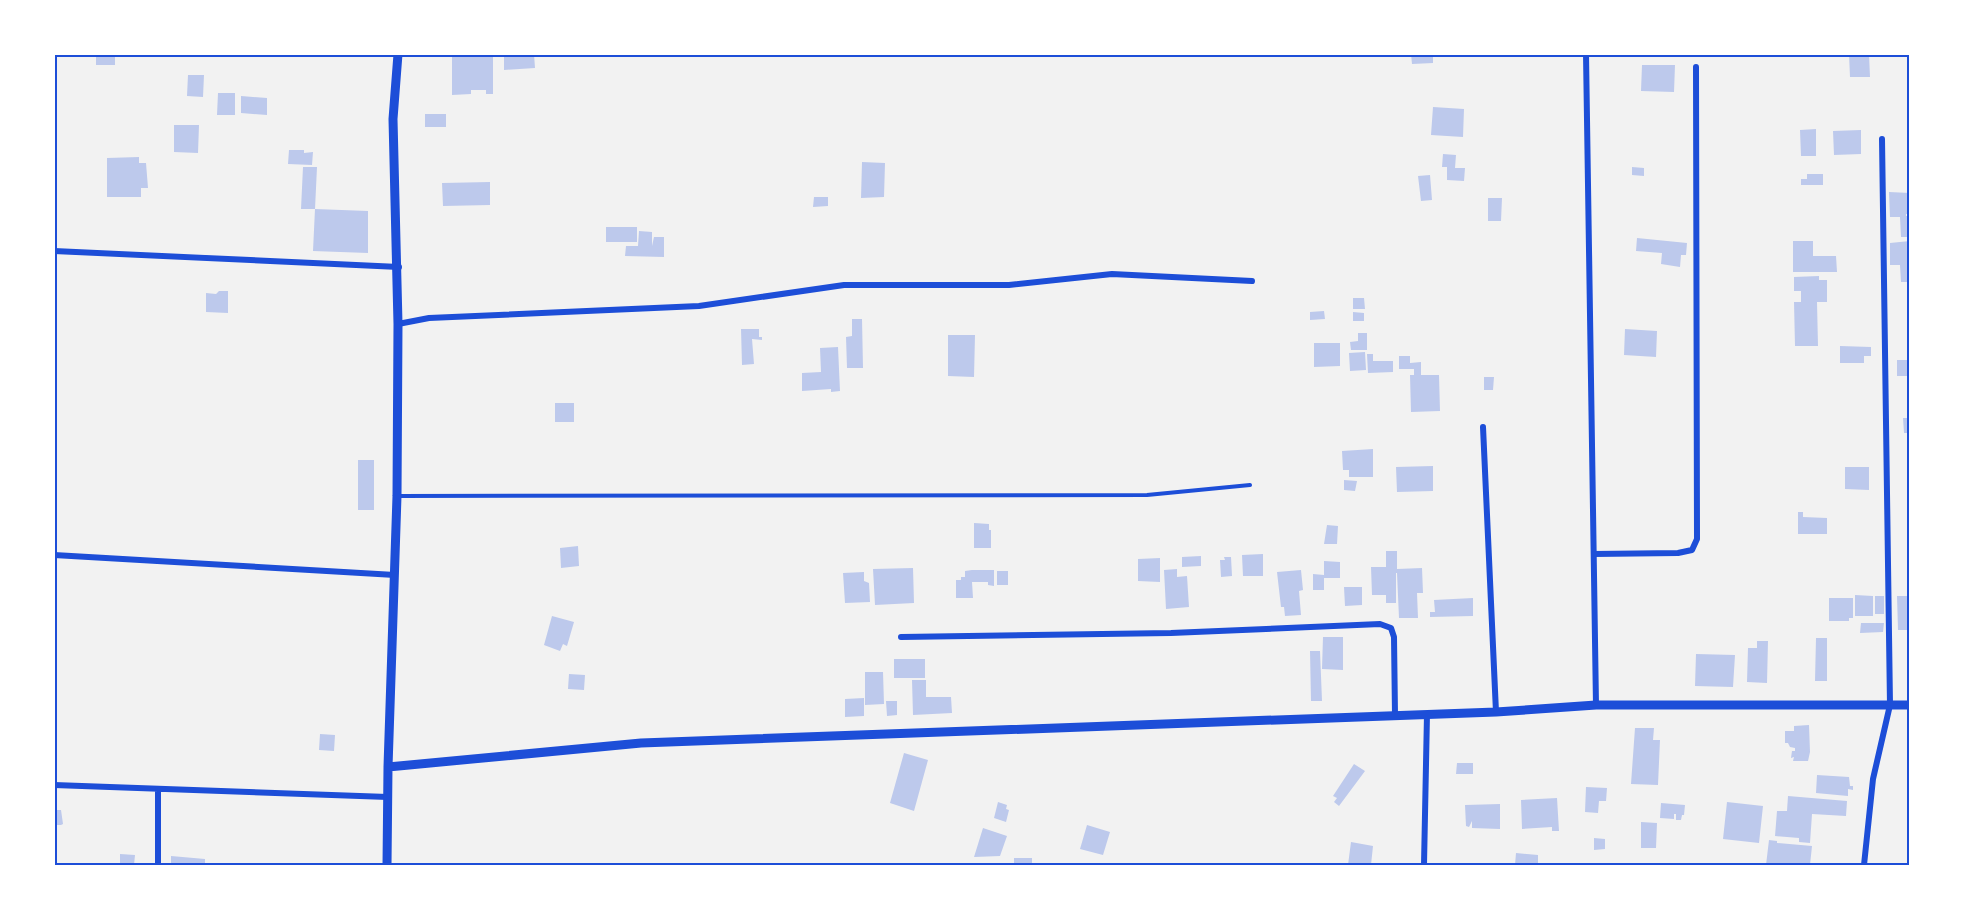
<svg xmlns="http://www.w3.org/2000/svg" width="1964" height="919" font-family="Cabin,sans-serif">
<rect width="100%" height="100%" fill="#f2f2f2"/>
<path fill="#bdc9ec" d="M 96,54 L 115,54 L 115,65 L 96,65 Z
M 493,54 L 493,94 L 486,94 L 486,90 L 471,90 L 471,94 L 452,95 L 452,55 Z
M 504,54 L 534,54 L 535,68 L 504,70 Z
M 1411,54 L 1433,54 L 1433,63 L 1412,64 Z
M 1849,54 L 1869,54 L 1870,77 L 1850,77 Z
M 1642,65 L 1675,65 L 1674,92 L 1641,91 Z
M 188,75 L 204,75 L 203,97 L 187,96 Z
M 218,93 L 235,93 L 235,115 L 217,115 Z
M 241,96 L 267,98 L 267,115 L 241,113 Z
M 1433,107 L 1464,109 L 1463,137 L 1431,135 Z
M 425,114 L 446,114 L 446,127 L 425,127 Z
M 174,125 L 199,125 L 198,153 L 174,152 Z
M 1816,129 L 1816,156 L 1801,156 L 1800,130 Z
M 1861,130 L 1861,154 L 1834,155 L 1833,131 Z
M 289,150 L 304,150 L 304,153 L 313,152 L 312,165 L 288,164 Z
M 1443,154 L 1456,155 L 1455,168 L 1465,168 L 1464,181 L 1447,180 L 1447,167 L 1442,167 Z
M 139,157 L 139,163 L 146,163 L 148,188 L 141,188 L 141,197 L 107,197 L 107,158 Z
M 862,162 L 885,163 L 884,197 L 861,198 Z
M 303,167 L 317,167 L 315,209 L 301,209 Z
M 1632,167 L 1644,168 L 1644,176 L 1632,175 Z
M 1807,174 L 1823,174 L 1823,185 L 1801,185 L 1801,179 L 1807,179 Z
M 1430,175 L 1432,200 L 1421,201 L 1418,176 Z
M 490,182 L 490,205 L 443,206 L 442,183 Z
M 1889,192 L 1910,193 L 1910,214 L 1906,214 L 1906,216 L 1910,216 L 1910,237 L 1901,237 L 1900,217 L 1890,217 Z
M 814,197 L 828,197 L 828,206 L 813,207 Z
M 1488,198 L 1502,198 L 1501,221 L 1488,221 Z
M 315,209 L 368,211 L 368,253 L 313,251 Z
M 606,227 L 637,227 L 637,242 L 606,242 Z
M 639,231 L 652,232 L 652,246 L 654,237 L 664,237 L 664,257 L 625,256 L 626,246 L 638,246 Z
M 1637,238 L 1687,243 L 1686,255 L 1681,255 L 1680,267 L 1661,264 L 1662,253 L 1636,251 Z
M 1793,241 L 1813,241 L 1813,256 L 1836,256 L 1837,272 L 1793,272 Z
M 1910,241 L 1910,282 L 1901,282 L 1900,265 L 1890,265 L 1890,243 Z
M 1819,276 L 1819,280 L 1827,280 L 1827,302 L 1817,302 L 1818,346 L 1795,346 L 1794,302 L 1801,302 L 1801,291 L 1794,291 L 1794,277 Z
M 219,291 L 228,291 L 228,313 L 206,312 L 206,293 L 216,294 Z
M 1353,298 L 1364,298 L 1365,309 L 1353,309 Z
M 1324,311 L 1325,319 L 1310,320 L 1310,312 Z
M 1353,312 L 1364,313 L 1364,321 L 1353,321 Z
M 852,319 L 862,319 L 863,368 L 847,368 L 846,337 L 852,336 Z
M 741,329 L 759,329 L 759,337 L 762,337 L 762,340 L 752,339 L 754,364 L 742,365 Z
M 1625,329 L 1657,331 L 1656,357 L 1624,355 Z
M 1358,333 L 1367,333 L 1367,350 L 1351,350 L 1350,342 L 1358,341 Z
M 948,335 L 975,335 L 974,377 L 948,376 Z
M 1314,343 L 1340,343 L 1340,366 L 1314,367 Z
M 1840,346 L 1871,347 L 1871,356 L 1864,356 L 1864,363 L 1840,363 Z
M 838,347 L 840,391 L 831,392 L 831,389 L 802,391 L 802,373 L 821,372 L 820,348 Z
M 1365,352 L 1366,370 L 1350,371 L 1349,353 Z
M 1367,354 L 1373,354 L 1373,361 L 1393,361 L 1393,372 L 1368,373 Z
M 1399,356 L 1410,356 L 1410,363 L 1421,362 L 1421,375 L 1439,375 L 1440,411 L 1411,412 L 1410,375 L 1414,375 L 1414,369 L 1399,369 Z
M 1897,360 L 1910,360 L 1910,376 L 1897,376 Z
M 1484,377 L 1494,377 L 1493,390 L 1484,390 Z
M 555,403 L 574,403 L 574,422 L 555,422 Z
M 1903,418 L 1910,418 L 1910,447 L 1907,447 L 1907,433 L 1904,433 Z
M 1373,449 L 1373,477 L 1349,477 L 1349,470 L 1343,470 L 1342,451 Z
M 358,460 L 374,460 L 374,510 L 358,510 Z
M 1433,466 L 1433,491 L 1397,492 L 1396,467 Z
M 1845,467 L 1869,467 L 1869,490 L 1845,489 Z
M 1344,480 L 1357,481 L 1355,491 L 1344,490 Z
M 1798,512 L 1803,512 L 1803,517 L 1827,518 L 1827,534 L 1798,534 Z
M 974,523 L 989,524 L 989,530 L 991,530 L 991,548 L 974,548 Z
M 1327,525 L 1338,526 L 1337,544 L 1324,544 Z
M 578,546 L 579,566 L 561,568 L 560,548 Z
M 1386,551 L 1397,551 L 1397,569 L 1422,568 L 1423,593 L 1417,593 L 1418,618 L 1399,618 L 1397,573 L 1396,573 L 1396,603 L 1386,603 L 1386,595 L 1372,595 L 1371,567 L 1386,567 Z
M 1263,554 L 1263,576 L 1243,576 L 1242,555 Z
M 1201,556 L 1201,566 L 1182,567 L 1182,557 Z
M 1224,557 L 1231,557 L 1232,576 L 1221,577 L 1220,560 L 1225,560 Z
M 1160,558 L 1160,582 L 1138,581 L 1138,559 Z
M 1324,561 L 1340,562 L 1340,578 L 1324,578 L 1324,590 L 1313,590 L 1313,574 L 1324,575 Z
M 913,568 L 914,603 L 875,605 L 873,569 Z
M 1177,569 L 1177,577 L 1187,576 L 1189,607 L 1166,609 L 1164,570 Z
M 972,570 L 994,570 L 994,586 L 988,585 L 988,582 L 972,582 L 973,598 L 956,598 L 956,580 L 961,580 L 961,577 L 965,577 L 965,571 Z
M 1301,570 L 1303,590 L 1299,591 L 1301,615 L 1285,616 L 1284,607 L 1281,607 L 1277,572 Z
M 997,571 L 1008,571 L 1008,585 L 997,585 Z
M 864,572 L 864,581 L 869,583 L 870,602 L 845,603 L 843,573 Z
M 1344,587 L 1362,587 L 1362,605 L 1345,606 Z
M 1855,595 L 1873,596 L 1873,616 L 1855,616 Z
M 1875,596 L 1884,596 L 1884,614 L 1875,614 Z
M 1897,596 L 1910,596 L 1910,630 L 1898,630 Z
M 1473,598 L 1473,616 L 1430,617 L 1430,612 L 1435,612 L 1434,600 Z
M 1829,598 L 1853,598 L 1853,618 L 1849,618 L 1849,621 L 1829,621 Z
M 552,616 L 574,622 L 567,646 L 563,644 L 560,651 L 544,645 Z
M 1861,623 L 1884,623 L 1883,632 L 1860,633 Z
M 1323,637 L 1343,637 L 1343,670 L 1322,669 Z
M 1816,638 L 1827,638 L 1827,681 L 1815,681 Z
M 1757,641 L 1768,641 L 1767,683 L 1747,682 L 1748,648 L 1757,648 Z
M 1310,651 L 1320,651 L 1322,701 L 1311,701 Z
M 1696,654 L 1735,655 L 1733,687 L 1695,686 Z
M 894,659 L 925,659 L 925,678 L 894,678 Z
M 865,672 L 883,672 L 884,704 L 865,705 Z
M 569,674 L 585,675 L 584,690 L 568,689 Z
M 912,680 L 926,680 L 926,697 L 951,697 L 952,713 L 913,715 Z
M 864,698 L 864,716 L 845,717 L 845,699 Z
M 886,701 L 897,701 L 897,715 L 887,716 Z
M 1809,725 L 1810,752 L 1808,761 L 1793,761 L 1794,757 L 1791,758 L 1792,751 L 1795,751 L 1795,748 L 1790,747 L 1788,743 L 1785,743 L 1785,731 L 1794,731 L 1794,726 Z
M 1635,728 L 1654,728 L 1653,740 L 1660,740 L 1658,785 L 1631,784 Z
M 320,734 L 335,735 L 334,751 L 319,750 Z
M 904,753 L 928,760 L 914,811 L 890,803 Z
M 1457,763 L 1473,763 L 1473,774 L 1456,774 Z
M 1354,764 L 1365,771 L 1339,806 L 1334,802 L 1337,798 L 1333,796 Z
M 1817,775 L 1849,777 L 1850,786 L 1853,786 L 1853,790 L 1848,789 L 1848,796 L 1816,793 Z
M 1586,787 L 1607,788 L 1606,801 L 1599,801 L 1598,813 L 1585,812 Z
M 1788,796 L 1847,801 L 1846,816 L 1812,814 L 1810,843 L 1799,842 L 1799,838 L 1775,836 L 1777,811 L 1787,811 Z
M 1557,798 L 1559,831 L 1552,831 L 1552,827 L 1522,829 L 1521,800 Z
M 998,802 L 1007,805 L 1006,809 L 1009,810 L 1006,822 L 994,818 Z
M 1727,802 L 1763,806 L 1759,843 L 1723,839 Z
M 1661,803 L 1685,805 L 1684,815 L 1682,815 L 1681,820 L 1676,820 L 1676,814 L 1674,814 L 1674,819 L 1660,818 Z
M 1500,804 L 1500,829 L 1472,828 L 1472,821 L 1469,827 L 1466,826 L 1465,805 Z
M 54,810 L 61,810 L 63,824 L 61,825 L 54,825 Z
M 1641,822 L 1657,823 L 1656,848 L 1641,848 Z
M 1087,825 L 1110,832 L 1103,855 L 1080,849 Z
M 983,828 L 1007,836 L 1000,856 L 974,857 Z
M 1594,838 L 1605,839 L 1605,849 L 1594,850 Z
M 1769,840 L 1777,841 L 1777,843 L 1812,846 L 1810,865 L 1766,865 Z
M 1351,842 L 1373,846 L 1371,865 L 1348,865 Z
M 1516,853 L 1538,855 L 1538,865 L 1515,865 Z
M 120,854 L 135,855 L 134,865 L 120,865 Z
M 171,856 L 205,859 L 205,865 L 171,865 Z
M 1014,858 L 1032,858 L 1032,865 L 1014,865 Z"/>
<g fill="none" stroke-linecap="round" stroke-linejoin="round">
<path stroke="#1d4ed8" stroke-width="4" d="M 399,496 L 1147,495 L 1250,485"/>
<path stroke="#1d4ed8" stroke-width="6" d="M 1586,54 L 1596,705
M 54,251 L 399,267
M 398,324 L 429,318 L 699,306 L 844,285 L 1009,285 L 1112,274 L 1252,281
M 1483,427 L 1496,712
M 1594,554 L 1678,553 L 1692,550 L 1697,539 L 1696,67
M 54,555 L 395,575
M 901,637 L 1171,633 L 1380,624 L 1391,628 L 1394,637 L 1395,715
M 54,785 L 388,797
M 158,789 L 158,865
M 1424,865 L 1427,714
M 1864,865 L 1873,779 L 1890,705 L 1882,139"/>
<path stroke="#1d4ed8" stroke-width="9" d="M 388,767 L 641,743 L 1496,712 L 1596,705 L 1910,705
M 387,865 L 388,767 L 397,496 L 398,324 L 393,119 L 398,54"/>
</g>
<rect width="1964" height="919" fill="none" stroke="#ffffff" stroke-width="111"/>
<rect x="56" y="56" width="1852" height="808" fill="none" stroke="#1d4ed8" stroke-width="2"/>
</svg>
